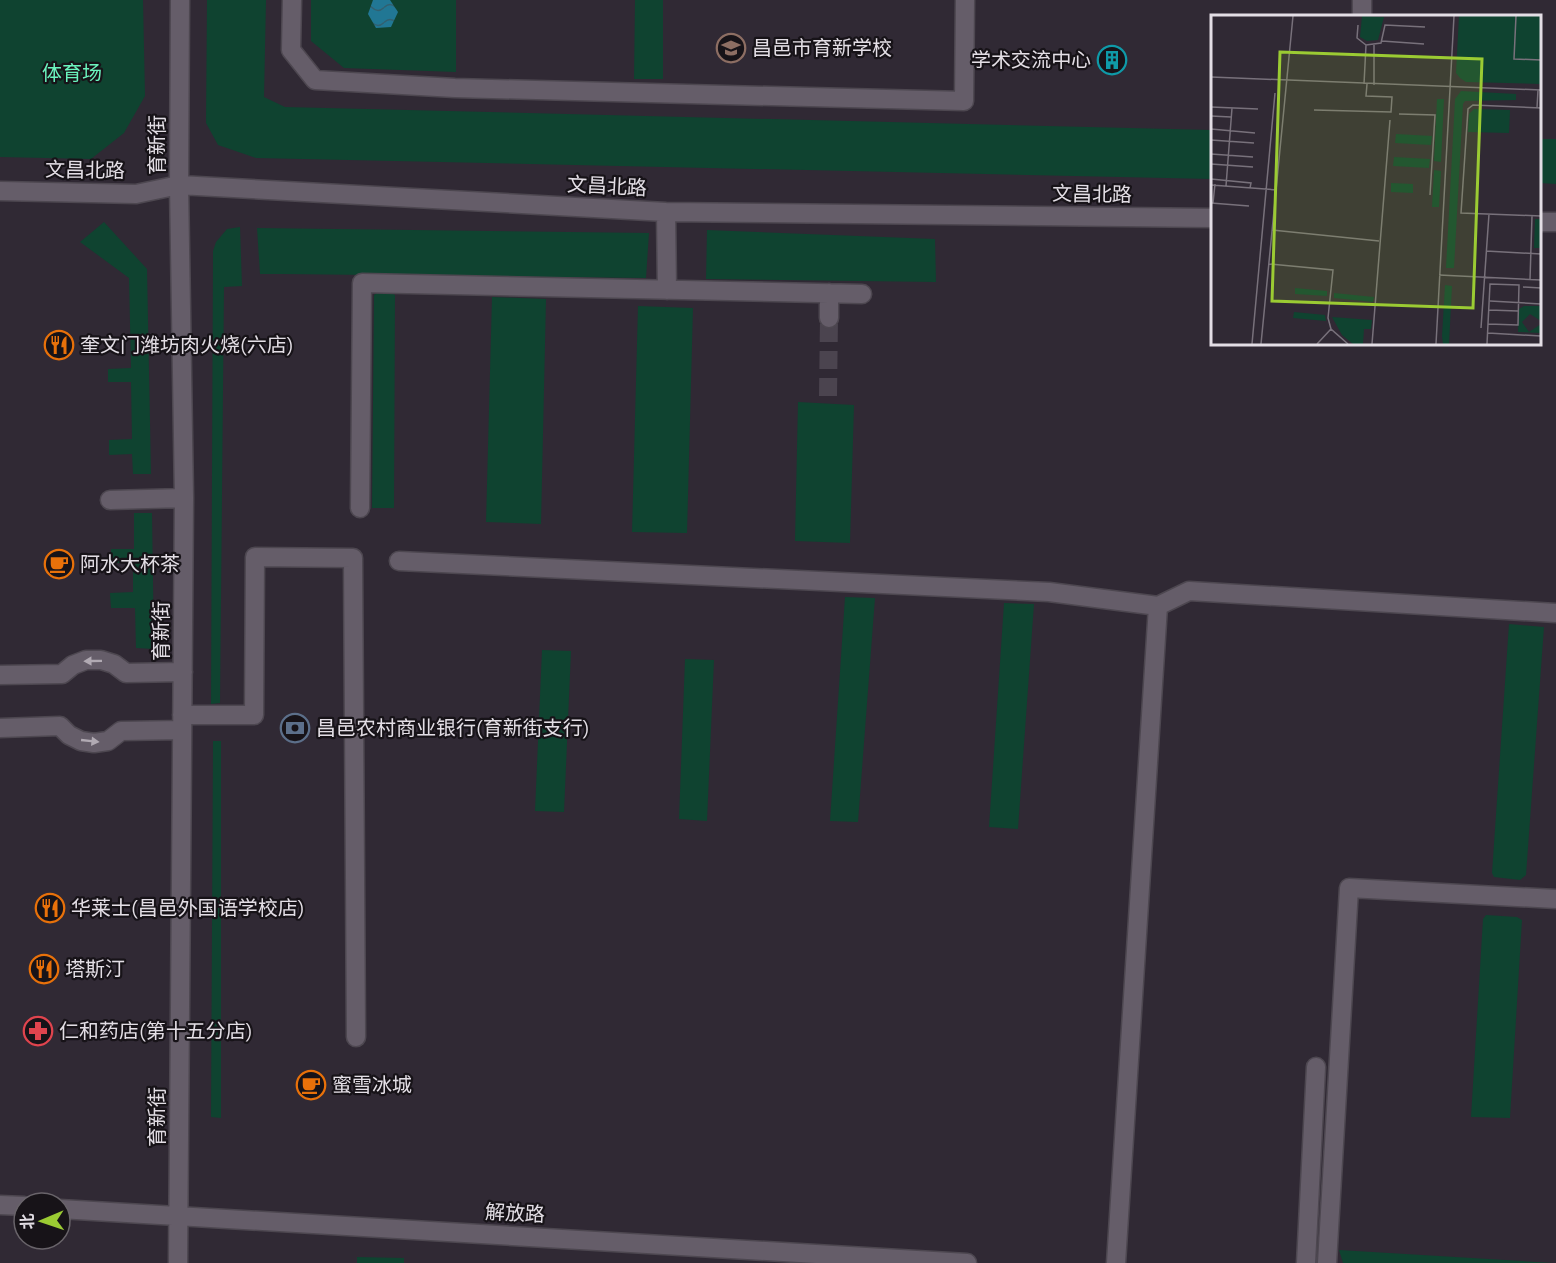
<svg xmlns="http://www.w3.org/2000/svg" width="1556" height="1263" font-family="'IBM Plex Sans','Noto Sans SC',sans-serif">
<defs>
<pattern id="water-waves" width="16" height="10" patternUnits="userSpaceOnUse" patternTransform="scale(1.5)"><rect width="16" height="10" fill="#217794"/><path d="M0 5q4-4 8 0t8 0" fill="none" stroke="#316070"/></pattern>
</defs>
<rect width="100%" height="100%" fill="#302934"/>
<path fill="#0f4330" d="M 0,0 L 143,0 L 145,96 L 124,133 L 91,159 L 0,157 Z
M 207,0 L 266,0 L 264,97 L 285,107 L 1212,130 L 1212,179 L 256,158 L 218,145 L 206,123 Z
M 311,0 L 456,0 L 456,72 L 344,68 L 311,41 Z
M 635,0 L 663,0 L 663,79 L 634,79 Z
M 1540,139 L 1556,139 L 1556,184 L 1540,183 Z
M 104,222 L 147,269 L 151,474 L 133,474 L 132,454 L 109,455 L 109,440 L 132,439 L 131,382 L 108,382 L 108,369 L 131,368 L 129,278 L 80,242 Z
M 240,227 L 242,286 L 224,287 L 220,703 L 211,704 L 213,251 L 216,242 L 227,229 Z
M 257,228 L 649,233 L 646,278 L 281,274 L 260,274 Z
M 707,230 L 935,239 L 936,282 L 706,279 Z
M 378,292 L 390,292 L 395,295 L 394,508 L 372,508 L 374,295 Z
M 492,297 L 546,299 L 541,524 L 486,522 Z
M 638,306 L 693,308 L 687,533 L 632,532 Z
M 798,402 L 854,405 L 850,543 L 795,541 Z
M 134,513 L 152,513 L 154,649 L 136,648 L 135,608 L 111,608 L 110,593 L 133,592 L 133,563 L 111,563 L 111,549 L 134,549 Z
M 845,597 L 875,598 L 858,822 L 830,821 Z
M 1004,603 L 1034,604 L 1018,829 L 989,827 Z
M 1509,624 L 1544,627 L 1526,875 L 1520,880 L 1494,877 L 1492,873 Z
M 542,650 L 571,651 L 564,812 L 535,811 Z
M 685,659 L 714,660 L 707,821 L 679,819 Z
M 213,741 L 221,741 L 221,1118 L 211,1117 Z
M 1486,915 L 1517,917 L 1522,920 L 1510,1118 L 1471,1117 L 1483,919 Z
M 1339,1250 L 1553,1263 L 1343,1263 Z
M 357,1257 L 404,1258 L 404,1263 L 357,1263 Z"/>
<path fill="url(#water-waves)" d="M 373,0 L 390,0 L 398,12 L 391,27 L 376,28 L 368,14 Z"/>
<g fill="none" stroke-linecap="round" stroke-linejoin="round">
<path stroke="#4b444f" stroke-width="18" stroke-dasharray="18 9" stroke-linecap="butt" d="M 828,396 L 829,318"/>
<g stroke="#4d4750" stroke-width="21">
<path id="minor" d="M 292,0 L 291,50 L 315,80 L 455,88 L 964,101 L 965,0
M 1362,16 L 1362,0
M 0,191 L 136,194 L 179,185 L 666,212 L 1212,218
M 666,212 L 667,290
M 1540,222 L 1556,222
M 829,318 L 829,293
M 110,500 L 184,498
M 360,508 L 362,283 L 862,294
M 399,561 L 1049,592 L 1158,606 L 1189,591 L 1556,613
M 0,675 L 62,674 L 73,665 L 86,660 L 101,660 L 114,664 L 126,673 L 183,672
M 182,715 L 254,715 L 255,557 L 353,558 L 356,1037
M 0,728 L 60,726 L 69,735 L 81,741 L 94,743 L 108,741 L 121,731 L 182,730
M 0,1205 L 24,1206
M 60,1209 L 967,1263
M 178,1263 L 184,498 L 179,185 L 180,0
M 1116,1263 L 1158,606
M 1306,1263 L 1316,1067
M 1327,1263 L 1349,888 L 1556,899"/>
</g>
<use href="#minor" stroke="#655d69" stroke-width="18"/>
</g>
<defs><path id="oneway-solid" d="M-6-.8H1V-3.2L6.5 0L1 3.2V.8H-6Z" transform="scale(1.5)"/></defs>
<g fill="#b1aab3">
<use href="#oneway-solid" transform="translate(93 661) rotate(179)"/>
<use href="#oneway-solid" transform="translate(90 741) rotate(6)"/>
</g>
<defs>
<g id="school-ring" transform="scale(1.5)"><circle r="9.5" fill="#171318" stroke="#8d6e63" stroke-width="1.5"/><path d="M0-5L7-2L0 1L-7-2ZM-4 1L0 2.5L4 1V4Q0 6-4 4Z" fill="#8d6e63"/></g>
<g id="building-ring" transform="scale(1.5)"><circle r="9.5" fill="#171318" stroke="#0f9aa8" stroke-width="1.5"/><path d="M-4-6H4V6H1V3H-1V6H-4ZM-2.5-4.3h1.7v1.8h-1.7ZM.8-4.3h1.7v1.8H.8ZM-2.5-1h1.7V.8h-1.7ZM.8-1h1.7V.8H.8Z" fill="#0f9aa8"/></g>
<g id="restaurant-ring" transform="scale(1.5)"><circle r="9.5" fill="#171318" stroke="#e8710a" stroke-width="1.5"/><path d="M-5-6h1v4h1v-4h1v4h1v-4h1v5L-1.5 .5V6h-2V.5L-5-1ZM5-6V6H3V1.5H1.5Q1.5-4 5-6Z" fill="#e8710a"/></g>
<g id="cafe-ring" transform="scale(1.5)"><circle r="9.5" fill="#171318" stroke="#e8710a" stroke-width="1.5"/><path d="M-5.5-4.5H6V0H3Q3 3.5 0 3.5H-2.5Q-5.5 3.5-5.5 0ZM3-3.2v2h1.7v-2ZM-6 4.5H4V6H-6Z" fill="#e8710a"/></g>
<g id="bank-ring" transform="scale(1.5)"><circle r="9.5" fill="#171318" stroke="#5c6f8a" stroke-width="1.5"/><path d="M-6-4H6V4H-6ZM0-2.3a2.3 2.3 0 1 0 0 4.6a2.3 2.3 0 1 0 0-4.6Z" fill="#5c6f8a"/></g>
<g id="pharmacy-ring" transform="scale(1.5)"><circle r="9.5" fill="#171318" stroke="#e0444e" stroke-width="1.5"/><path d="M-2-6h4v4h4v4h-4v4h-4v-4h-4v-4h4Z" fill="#e0444e"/></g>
</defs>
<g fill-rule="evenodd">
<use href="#school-ring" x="731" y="48"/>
<use href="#building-ring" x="1112" y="60"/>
<use href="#restaurant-ring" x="59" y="345"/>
<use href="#cafe-ring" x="59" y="564"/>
<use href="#bank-ring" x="295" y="728"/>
<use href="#restaurant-ring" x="50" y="908"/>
<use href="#restaurant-ring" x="44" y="969"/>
<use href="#pharmacy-ring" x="38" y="1031"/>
<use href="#cafe-ring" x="311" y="1085"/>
</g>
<g text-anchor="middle" stroke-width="4.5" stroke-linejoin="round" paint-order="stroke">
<g font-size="20" fill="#e3dee5" stroke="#171318" text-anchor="start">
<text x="752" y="55">昌邑市育新学校</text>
<text x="1091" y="67" text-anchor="end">学术交流中心</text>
<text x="80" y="352">奎文门潍坊肉火烧(六店)</text>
<text x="80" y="571">阿水大杯茶</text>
<text x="316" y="735">昌邑农村商业银行(育新街支行)</text>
<text x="71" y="915">华莱士(昌邑外国语学校店)</text>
<text x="65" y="976">塔斯汀</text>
<text x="59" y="1038">仁和药店(第十五分店)</text>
<text x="332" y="1092">蜜雪冰城</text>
</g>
<g font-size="20" fill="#6bf4be" stroke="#171318">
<text x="72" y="80">体育场</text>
</g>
<g font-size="20" fill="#e3dee5" stroke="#171318">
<text transform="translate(157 145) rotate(-90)" y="7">育新街</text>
<text transform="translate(85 170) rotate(1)" y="7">文昌北路</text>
<text transform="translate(607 186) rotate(3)" y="7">文昌北路</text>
<text transform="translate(1092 194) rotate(1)" y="7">文昌北路</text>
<text transform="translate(161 631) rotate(-90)" y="7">育新街</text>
<text transform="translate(157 1117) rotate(-90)" y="7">育新街</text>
<text transform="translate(515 1213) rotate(3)" y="7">解放路</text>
</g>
</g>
<g transform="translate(1211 15)">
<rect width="330" height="330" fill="#302934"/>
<path d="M 151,1 L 173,2 L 167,25 L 156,26 L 149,22 ZM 248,1 L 330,1 L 330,69 L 255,67 L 249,63 L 245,58 ZM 250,76 L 305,79 L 305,85 L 254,86 L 252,89 L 243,253 L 235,253 L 244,84 ZM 226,84 L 233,84 L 230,147 L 223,146 ZM 263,94 L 299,95 L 298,118 L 257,117 L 258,99 ZM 185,119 L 221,121 L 220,130 L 184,128 ZM 183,142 L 219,144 L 218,153 L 182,151 ZM 223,155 L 230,156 L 228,192 L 221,192 ZM 180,168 L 202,169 L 202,178 L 180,177 ZM 324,204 L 330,204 L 330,233 L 323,233 ZM 234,270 L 241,271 L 238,329 L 232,329 L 231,321 ZM 84,273 L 116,276 L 116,281 L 84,279 ZM 123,278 L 163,282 L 162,287 L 123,283 ZM 313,291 L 330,291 L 330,306 L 319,299 L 311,307 L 318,317 L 330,309 L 330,318 L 307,317 L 308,294 ZM 83,297 L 114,300 L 115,306 L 82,303 ZM 121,302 L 161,305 L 160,314 L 153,314 L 152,329 L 142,329 L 131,320 Z" fill="#0f4330"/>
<path fill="none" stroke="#78717b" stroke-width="1.5" d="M 305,1 L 303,44 L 330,45M 147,10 L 146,23 L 155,30 L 170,28 L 174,10 L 214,12M 171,26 L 213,29M 0,62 L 330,75M 153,69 L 155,30M 163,70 L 163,30M 0,92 L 47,94M 326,93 L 327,75M 330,93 L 262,90 L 257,94 L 250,198 L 330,201M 103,95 L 180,97 L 181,82 L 155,81 L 156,69M 188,99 L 224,100 L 219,180M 0,101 L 20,102M 0,114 L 44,118M 0,125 L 43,128M 0,139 L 42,142M 0,149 L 42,152M 0,164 L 40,168 L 39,173M 0,170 L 66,175M 15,171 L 21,93M 0,188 L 38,191M 2,188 L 4,169M 61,215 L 168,226M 275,236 L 330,239M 58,249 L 122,255 L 117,303 L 120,314 L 137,329M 228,260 L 330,265M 319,265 L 321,201M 312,272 L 330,273M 279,286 L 330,289M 278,295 L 307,296M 270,313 L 278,199M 277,318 L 330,321M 41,329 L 64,78M 50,329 L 82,1M 106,329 L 120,314M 161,329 L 179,105M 225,329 L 243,1M 276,329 L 279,269 L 308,270 L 307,310 L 277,309"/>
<path fill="#9bcb33" fill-opacity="0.15" stroke="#9bcb33" stroke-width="3" d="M 69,37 L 271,44 L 262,293 L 61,286 Z"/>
<rect width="330" height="330" fill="none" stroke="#e3dee5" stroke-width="3"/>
</g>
<g transform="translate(42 1221) rotate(268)"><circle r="28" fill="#171318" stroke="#69646a" stroke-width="1.5"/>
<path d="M0-4.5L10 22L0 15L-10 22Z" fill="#9bcb33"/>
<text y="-9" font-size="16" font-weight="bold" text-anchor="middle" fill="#e3dee5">北</text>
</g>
</svg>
